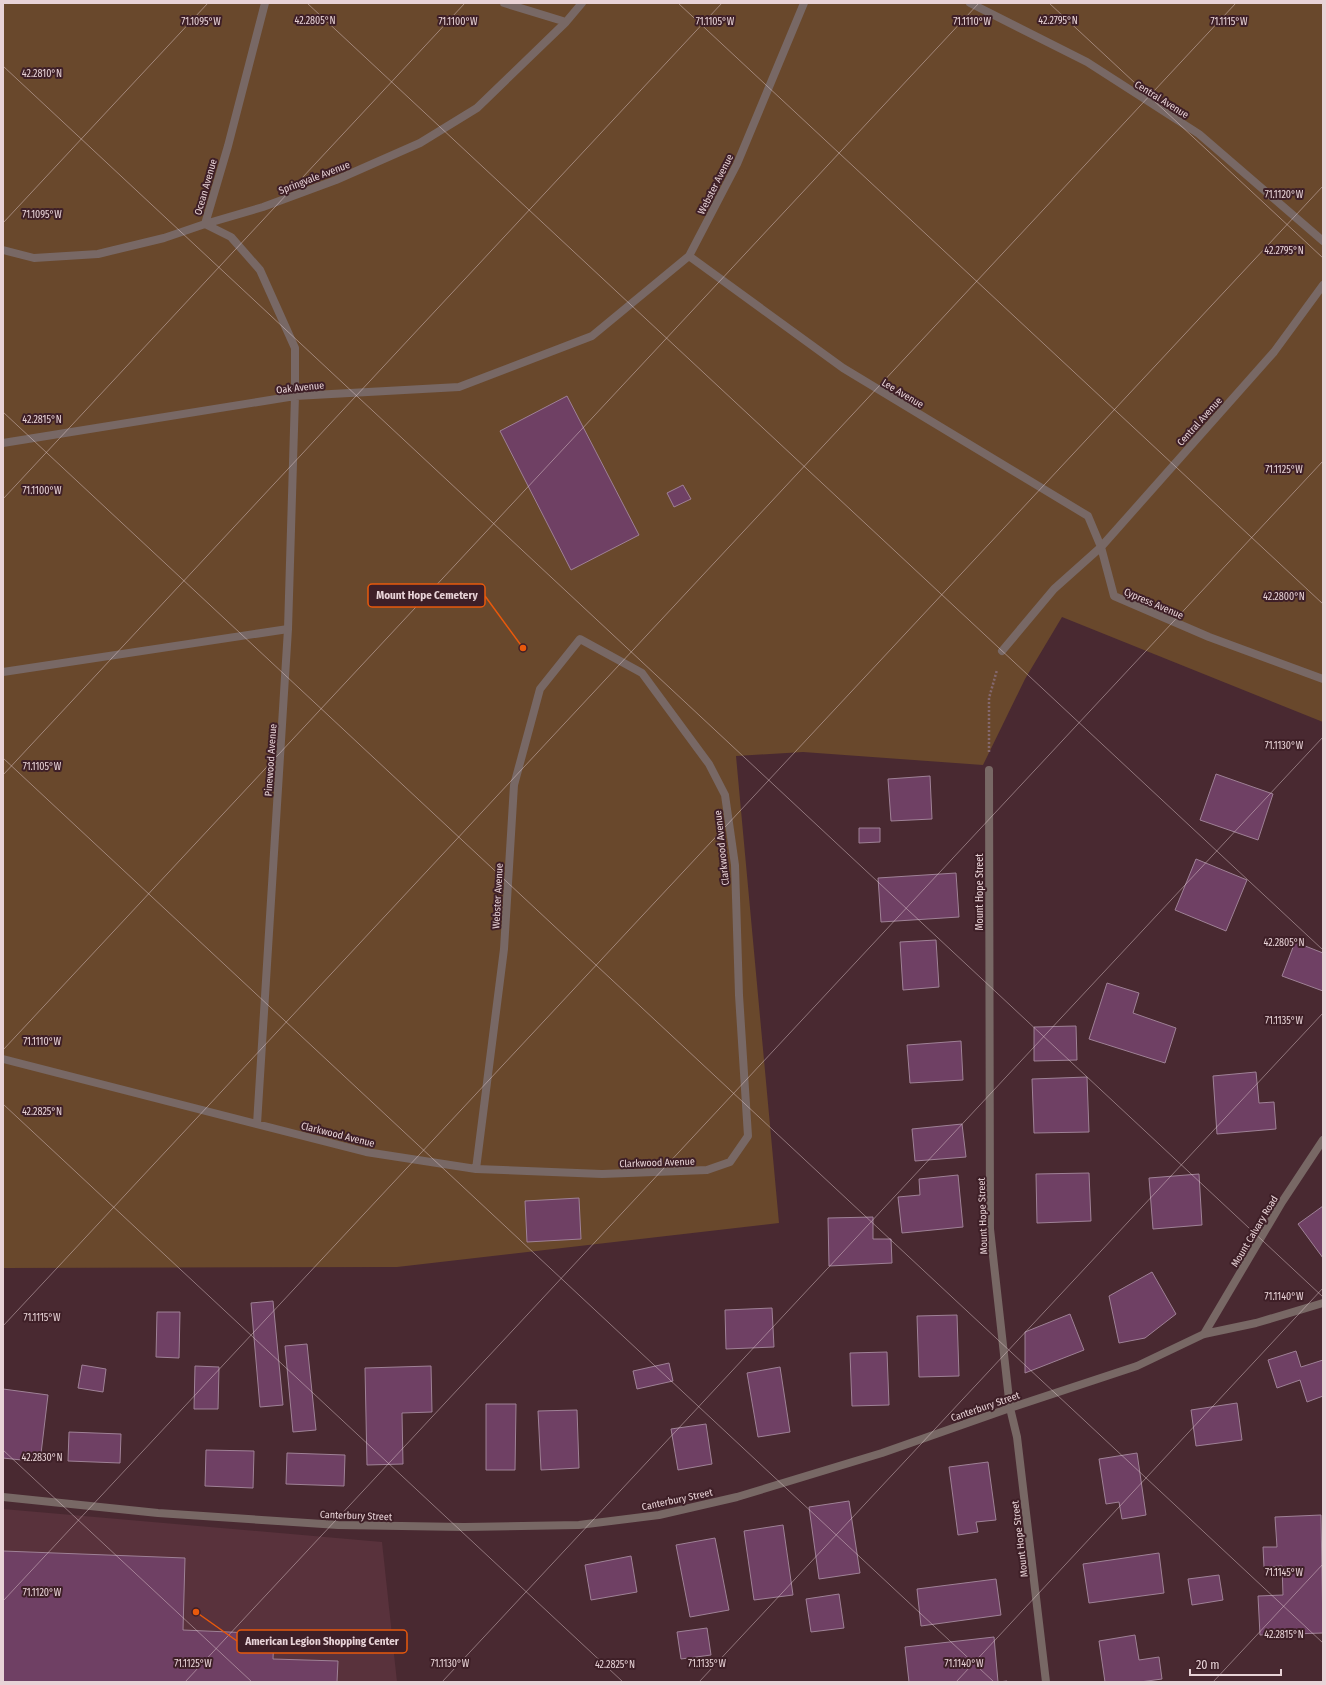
<svg xmlns="http://www.w3.org/2000/svg" width="1326" height="1685" font-family="'Fira Sans Condensed',sans-serif">
<rect width="100%" height="100%" fill="#492931"/>
<path fill="#59323c" d="M 3,1509 L 382,1542 L 397,1682 L 3,1682 Z"/>
<path fill="#69482c" d="M 3,3 L 1323,3 L 1323,722 L 1062,617 L 1025,679 L 983,765 L 803,752 L 736,756 L 779,1223 L 397,1267 L 3,1268 Z"/>
<path fill="#6f4064" stroke="#9f8196" d="M 567,396 L 639,535 L 571,570 L 500,431 Z
M 683,485 L 691,499 L 674,507 L 667,493 Z
M 1216,774 L 1273,794 L 1258,840 L 1200,820 Z
M 930,776 L 932,819 L 891,821 L 888,779 Z
M 859,828 L 880,828 L 880,842 L 859,843 Z
M 1196,859 L 1247,880 L 1226,931 L 1175,910 Z
M 956,873 L 959,917 L 881,922 L 878,878 Z
M 936,940 L 939,987 L 903,990 L 900,942 Z
M 1295,942 L 1323,953 L 1323,991 L 1282,976 Z
M 1107,983 L 1139,993 L 1133,1013 L 1176,1028 L 1165,1063 L 1089,1039 Z
M 1076,1026 L 1077,1060 L 1034,1061 L 1034,1027 Z
M 961,1041 L 963,1080 L 910,1083 L 907,1045 Z
M 1256,1072 L 1259,1103 L 1274,1102 L 1276,1129 L 1217,1134 L 1213,1076 Z
M 1087,1077 L 1089,1132 L 1034,1133 L 1032,1079 Z
M 962,1124 L 966,1157 L 915,1161 L 912,1129 Z
M 1089,1173 L 1091,1221 L 1037,1223 L 1036,1174 Z
M 1199,1174 L 1202,1225 L 1153,1229 L 1149,1178 Z
M 958,1175 L 963,1227 L 902,1233 L 898,1197 L 920,1195 L 919,1179 Z
M 579,1198 L 581,1239 L 527,1242 L 525,1201 Z
M 1323,1206 L 1323,1258 L 1298,1224 Z
M 873,1217 L 873,1239 L 891,1239 L 892,1263 L 829,1266 L 828,1218 Z
M 1152,1272 L 1176,1314 L 1145,1338 L 1119,1343 L 1109,1296 Z
M 273,1301 L 283,1405 L 260,1407 L 251,1303 Z
M 772,1308 L 774,1347 L 726,1349 L 725,1310 Z
M 157,1312 L 180,1312 L 179,1358 L 156,1357 Z
M 1070,1314 L 1084,1350 L 1025,1373 L 1025,1332 Z
M 957,1315 L 959,1376 L 919,1377 L 917,1316 Z
M 307,1344 L 316,1430 L 293,1432 L 285,1346 Z
M 1296,1351 L 1301,1367 L 1323,1360 L 1323,1396 L 1307,1402 L 1300,1380 L 1277,1388 L 1268,1360 Z
M 887,1352 L 889,1405 L 852,1406 L 850,1353 Z
M 669,1363 L 673,1381 L 637,1389 L 633,1371 Z
M 82,1365 L 106,1369 L 103,1392 L 78,1388 Z
M 195,1366 L 219,1367 L 218,1409 L 194,1409 Z
M 431,1366 L 432,1412 L 402,1413 L 403,1464 L 367,1465 L 365,1368 Z
M 780,1367 L 790,1432 L 758,1437 L 747,1373 Z
M 3,1389 L 48,1395 L 40,1462 L 3,1458 Z
M 1237,1403 L 1242,1440 L 1196,1446 L 1191,1410 Z
M 486,1404 L 516,1404 L 515,1470 L 486,1470 Z
M 577,1410 L 579,1468 L 541,1470 L 538,1411 Z
M 706,1424 L 712,1464 L 678,1470 L 671,1429 Z
M 69,1432 L 121,1434 L 120,1463 L 68,1461 Z
M 206,1450 L 254,1451 L 253,1488 L 205,1486 Z
M 287,1453 L 345,1455 L 344,1486 L 286,1484 Z
M 1137,1453 L 1146,1515 L 1122,1519 L 1119,1502 L 1106,1504 L 1099,1459 Z
M 988,1462 L 996,1520 L 976,1522 L 978,1532 L 958,1535 L 949,1467 Z
M 849,1501 L 860,1573 L 819,1579 L 809,1507 Z
M 1321,1515 L 1323,1633 L 1260,1635 L 1258,1596 L 1283,1595 L 1282,1566 L 1264,1567 L 1263,1547 L 1277,1547 L 1275,1517 Z
M 783,1525 L 793,1595 L 754,1600 L 744,1531 Z
M 715,1538 L 729,1610 L 690,1617 L 676,1545 Z
M 3,1551 L 185,1558 L 183,1630 L 274,1634 L 273,1659 L 338,1661 L 337,1682 L 3,1682 Z
M 1159,1553 L 1164,1593 L 1089,1603 L 1083,1564 Z
M 631,1556 L 637,1592 L 591,1600 L 585,1565 Z
M 1219,1575 L 1223,1600 L 1192,1605 L 1188,1579 Z
M 996,1579 L 1001,1615 L 921,1626 L 917,1589 Z
M 839,1594 L 844,1628 L 811,1632 L 806,1599 Z
M 707,1628 L 711,1655 L 681,1659 L 677,1632 Z
M 1135,1635 L 1139,1660 L 1159,1657 L 1162,1679 L 1140,1682 L 1105,1682 L 1099,1641 Z
M 994,1637 L 998,1682 L 1007,1681 L 1008,1682 L 909,1682 L 905,1647 Z"/>
<g fill="none" stroke-linecap="round" stroke-linejoin="round">
<path stroke="#84686e" stroke-width="2.5" stroke-dasharray="2 2" stroke-linecap="butt" d="M 989,752 L 989,698 L 997,670"/>
<path stroke="#786865" stroke-width="8" d="M 504,3 L 566,22
M 970,3 L 1087,62 L 1199,134 L 1323,241
M 205,224 L 231,237 L 260,270 L 295,348 L 295,396 L 288,629 L 257,1124
M 205,224 L 228,146 L 265,3
M 3,250 L 34,258 L 98,254 L 164,238 L 205,224 L 263,207 L 336,180 L 420,143 L 477,108 L 566,22 L 582,3
M 689,256 L 843,368 L 1088,516 L 1101,547 L 1114,596 L 1209,637 L 1323,679
M 3,443 L 295,396 L 459,387 L 592,336 L 689,256 L 737,164 L 804,3
M 1002,651 L 1054,589 L 1101,547 L 1274,352 L 1323,285
M 3,672 L 288,629
M 3,1059 L 366,1152 L 476,1169 L 602,1174 L 707,1170 L 730,1162 L 748,1136 L 739,995 L 735,865 L 725,795 L 709,764 L 642,673 L 580,639 L 540,689 L 514,785 L 504,949 L 476,1169"/>
<path stroke="#786865" stroke-width="8" d="M 989,770 L 990,1229 L 1010,1408 L 1017,1437 L 1046,1682
M 1204,1334 L 1282,1202 L 1323,1140
M 3,1497 L 158,1513 L 338,1525 L 464,1527 L 579,1525 L 659,1515 L 737,1497 L 882,1453 L 1010,1408 L 1137,1366 L 1204,1334 L 1256,1323 L 1323,1303"/>
</g>
<path fill="none" stroke="#e8d3d7" stroke-width="1" stroke-opacity="0.45" d="M 307,3 L 1323,950M 678,3 L 1323,604M 1049,3 L 1323,258M 3,66 L 1323,1297M 3,223 L 208,3M 3,412 L 1323,1643M 3,499 L 465,3M 3,758 L 994,1682M 3,775 L 722,3M 3,1050 L 979,3M 3,1104 L 623,1682M 3,1326 L 1236,3M 3,1450 L 252,1682M 3,1601 L 1323,186M 185,1682 L 1323,461M 442,1682 L 1323,737M 699,1682 L 1323,1013M 956,1682 L 1323,1288M 1213,1682 L 1323,1564"/>
<g text-anchor="middle" stroke-width="4" stroke-linejoin="round" paint-order="stroke">
<g font-size="10" fill="#e8d3d7" stroke="#3e1f27">
<text transform="translate(1162 99) rotate(32)" y="4">Central Avenue</text>
<text transform="translate(314 177) rotate(-21)" y="4">Springvale Avenue</text>
<text transform="translate(715 184) rotate(-63)" y="4">Webster Avenue</text>
<text transform="translate(205 187) rotate(-74)" y="4">Ocean Avenue</text>
<text transform="translate(300 387) rotate(-6)" y="4">Oak Avenue</text>
<text transform="translate(903 393) rotate(31)" y="4">Lee Avenue</text>
<text transform="translate(1199 421) rotate(-48)" y="4">Central Avenue</text>
<text transform="translate(1154 603) rotate(23)" y="4">Cypress Avenue</text>
<text transform="translate(270 760) rotate(-86)" y="4">Pinewood Avenue</text>
<text transform="translate(721 848) rotate(-96)" y="4">Clarkwood Avenue</text>
<text transform="translate(979 892) rotate(-90)" y="4">Mount Hope Street</text>
<text transform="translate(497 896) rotate(-87)" y="4">Webster Avenue</text>
<text transform="translate(338 1134) rotate(14)" y="4">Clarkwood Avenue</text>
<text transform="translate(657 1162) rotate(-2)" y="4">Clarkwood Avenue</text>
<text transform="translate(982 1216) rotate(-92)" y="4">Mount Hope Street</text>
<text transform="translate(1254 1231) rotate(-59)" y="4">Mount Calvary Road</text>
<text transform="translate(985 1406) rotate(-19)" y="4">Canterbury Street</text>
<text transform="translate(677 1499) rotate(-12)" y="4">Canterbury Street</text>
<text transform="translate(356 1515) rotate(2)" y="4">Canterbury Street</text>
<text transform="translate(1019 1539) rotate(-97)" y="4">Mount Hope Street</text>
</g>
</g>
<g font-size="10" text-anchor="middle" fill="#e8d3d7" stroke="#3e1f27" stroke-width="4" stroke-linejoin="round" paint-order="stroke">
<text x="315" y="24">42.2805°N</text>
<text x="1058" y="24">42.2795°N</text>
<text x="201" y="25">71.1095°W</text>
<text x="458" y="25">71.1100°W</text>
<text x="715" y="25">71.1105°W</text>
<text x="972" y="25">71.1110°W</text>
<text x="1229" y="25">71.1115°W</text>
<text x="42" y="77">42.2810°N</text>
<text x="1284" y="198">71.1120°W</text>
<text x="42" y="218">71.1095°W</text>
<text x="1284" y="254">42.2795°N</text>
<text x="42" y="423">42.2815°N</text>
<text x="1284" y="473">71.1125°W</text>
<text x="42" y="494">71.1100°W</text>
<text x="1284" y="600">42.2800°N</text>
<text x="1284" y="749">71.1130°W</text>
<text x="42" y="770">71.1105°W</text>
<text x="1284" y="946">42.2805°N</text>
<text x="1284" y="1024">71.1135°W</text>
<text x="42" y="1045">71.1110°W</text>
<text x="42" y="1115">42.2825°N</text>
<text x="1284" y="1300">71.1140°W</text>
<text x="42" y="1321">71.1115°W</text>
<text x="42" y="1461">42.2830°N</text>
<text x="1284" y="1576">71.1145°W</text>
<text x="42" y="1596">71.1120°W</text>
<text x="1284" y="1638">42.2815°N</text>
<text x="193" y="1667">71.1125°W</text>
<text x="450" y="1667">71.1130°W</text>
<text x="707" y="1667">71.1135°W</text>
<text x="964" y="1667">71.1140°W</text>
<text x="615" y="1668">42.2825°N</text>
</g>
<path fill="none" stroke="#e8590c" stroke-width="1.5" d="M523 648L485 596M196 1612L237 1641"/>
<g fill="#e8590c" stroke="#3e1f27" stroke-width="1.5">
<circle cx="523" cy="648" r="4"/>
<circle cx="196" cy="1612" r="4"/>
</g>
<g fill="#3e1f27" stroke="#e8590c" stroke-width="1.5">
<rect x="368" y="584" width="117" height="23" rx="4"/>
<rect x="237" y="1630" width="170" height="23" rx="4"/>
</g>
<g font-size="11" text-anchor="middle" font-weight="bold" fill="#e8d3d7">
<text x="427" y="599">Mount Hope Cemetery</text>
<text x="322" y="1645">American Legion Shopping Center</text>
</g>
<rect width="1326" height="1685" fill="none" stroke="#e8d3d7" stroke-width="8"/>
<path d="M1190 1669v6h91v-6" fill="none" stroke="#e8d3d7" stroke-width="2"/>
<text x="1196" y="1669" font-size="12" fill="#e8d3d7" stroke="#3e1f27" stroke-width="3" paint-order="stroke">20 m</text>
</svg>
